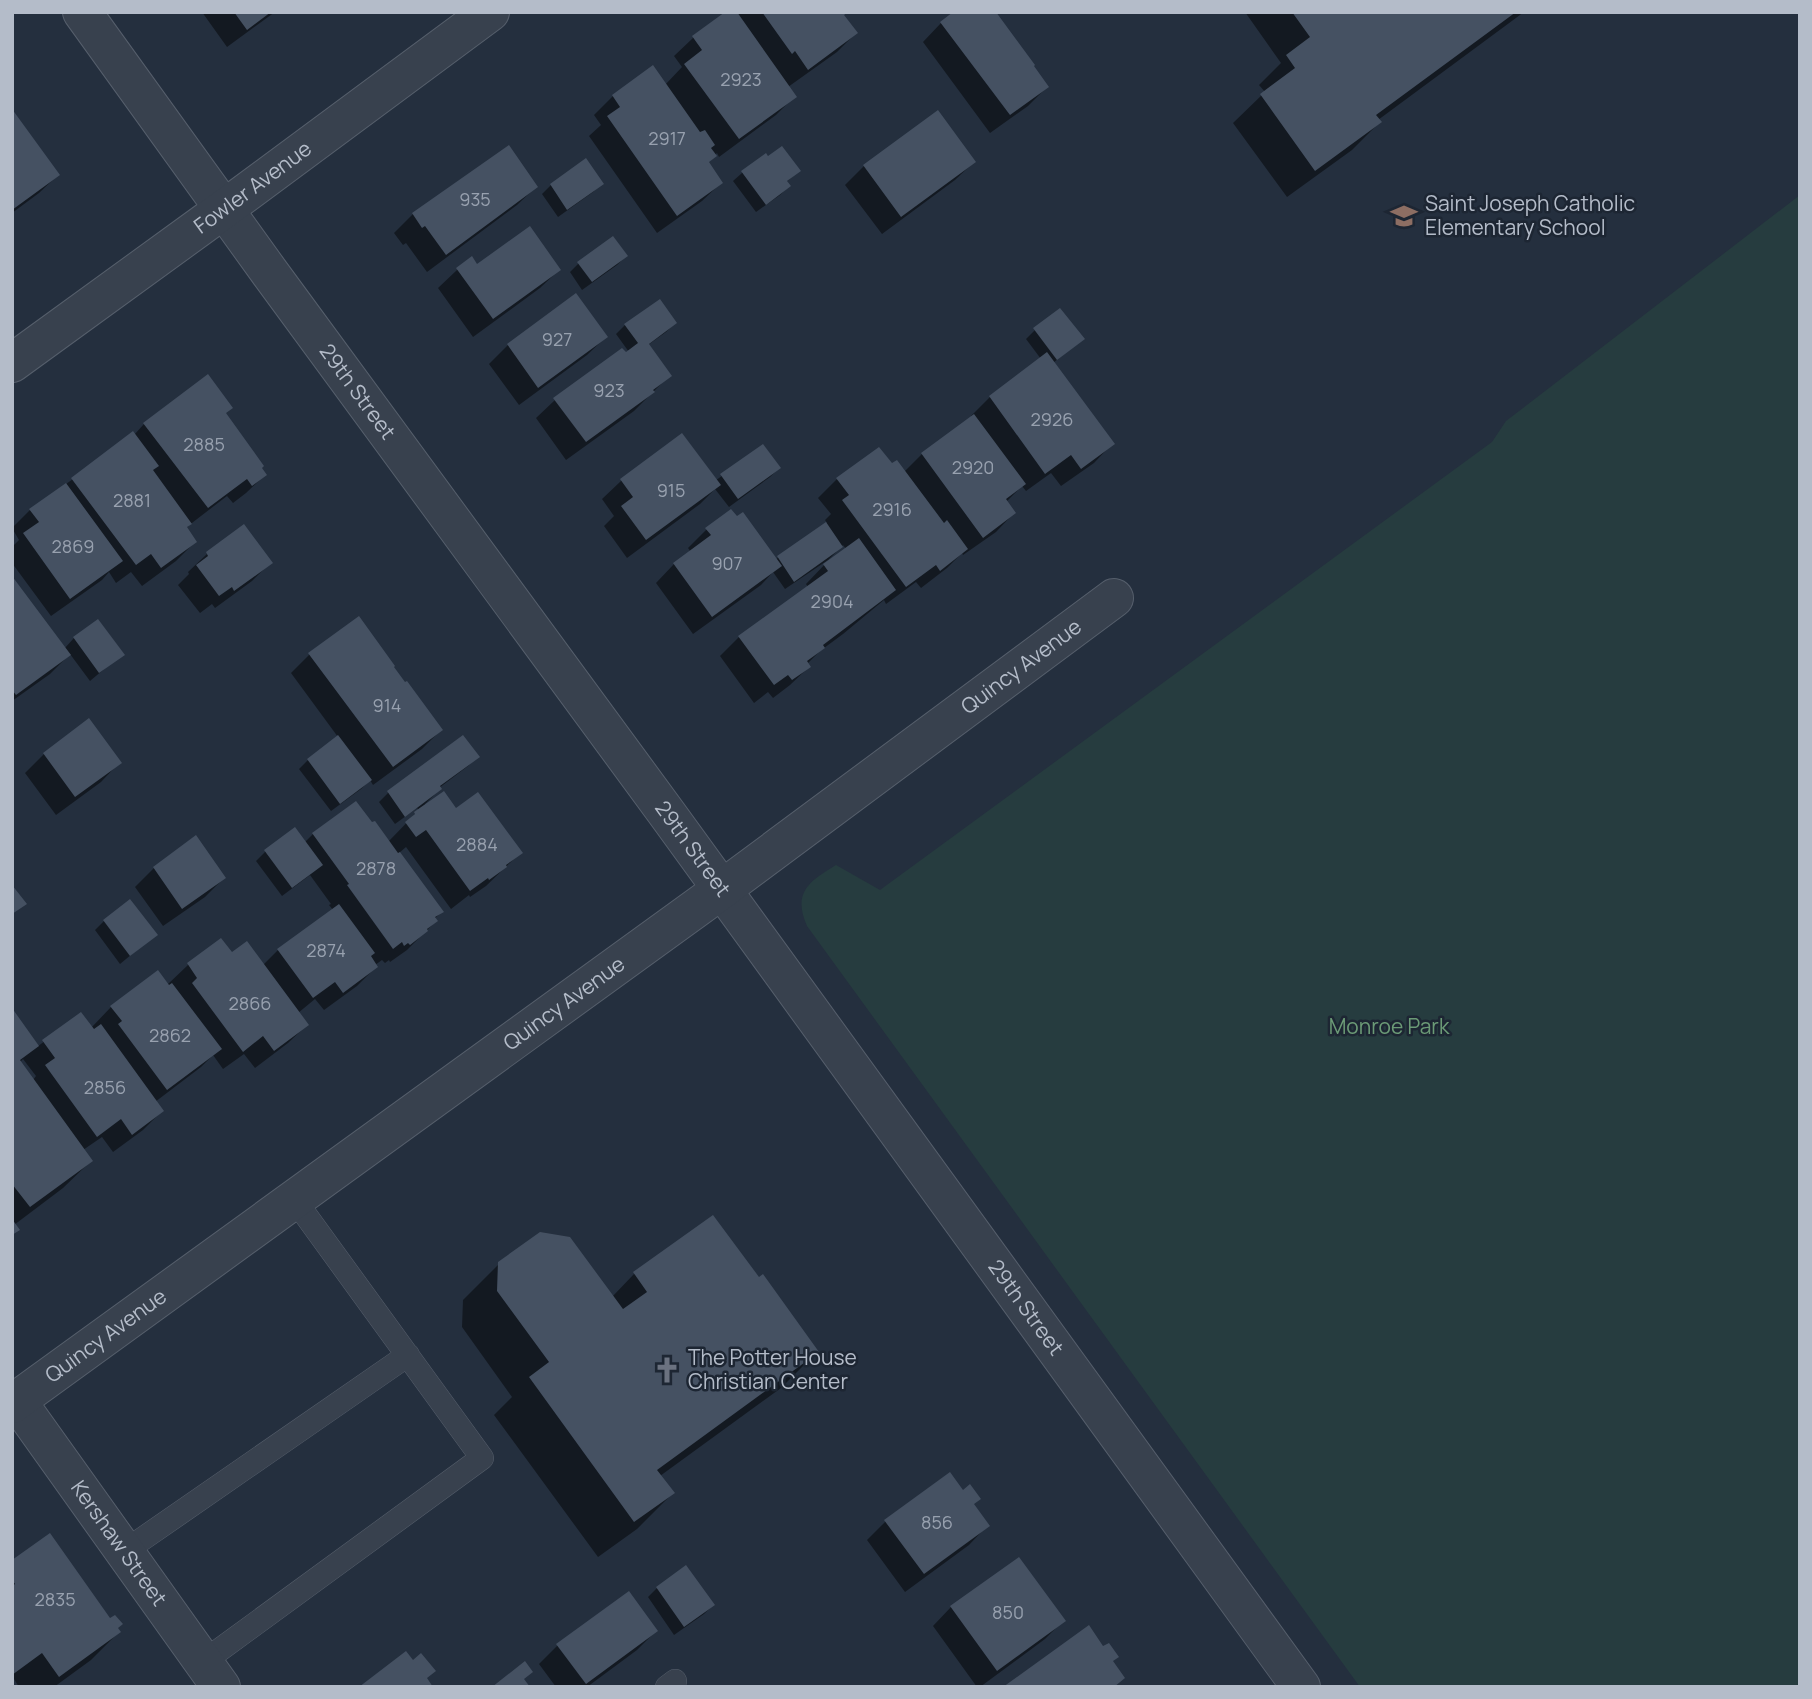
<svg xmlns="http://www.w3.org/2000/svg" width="1812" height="1699" font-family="Manrope,sans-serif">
<rect width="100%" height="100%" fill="#242f3e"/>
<path fill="#263c3f" d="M 1800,195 L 1800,1687 L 1360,1687 L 807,926 C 792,892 810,881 836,865 L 880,890 L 1492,442 L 1506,421 Z"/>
<path fill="#0007" fill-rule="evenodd" d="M 202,12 L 275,12 L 227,47 Z
M 727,12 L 737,15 L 740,12 L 845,12 L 842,15 L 856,33 L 837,52 L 788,87 L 795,96 L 776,115 L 719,157 L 717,153 L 707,163 L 721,183 L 702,201 L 657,233 L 589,136 L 601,125 L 594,115 L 613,96 L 665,85 L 682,67 L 674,56 L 693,38 Z
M 1245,12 L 1524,12 L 1378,120 L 1380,122 L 1352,150 L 1287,197 L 1233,123 L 1265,92 L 1259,85 L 1281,63 Z
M 941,23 L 1047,87 L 1028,106 L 990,133 L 923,42 Z
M 12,112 L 58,175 L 39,193 L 12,213 Z
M 766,155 L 799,171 L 786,182 L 789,186 L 780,195 L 756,212 L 733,181 L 742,173 Z
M 974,162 L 955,180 L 882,234 L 845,185 L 864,166 Z
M 602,183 L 593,192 L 558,217 L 542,194 L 551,185 Z
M 536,187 L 517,205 L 427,272 L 406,243 L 403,245 L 394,233 L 413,214 Z
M 626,256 L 617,265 L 582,290 L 570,272 L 579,263 Z
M 472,258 L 477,266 L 559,270 L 540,288 L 473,337 L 438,288 L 457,270 Z
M 576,296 L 606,337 L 587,355 L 519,405 L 489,364 L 508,345 Z
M 675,323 L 666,332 L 648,345 L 670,375 L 634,411 L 566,460 L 536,418 L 555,400 L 629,352 L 616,334 L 625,325 Z
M 1035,330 L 1082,339 L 1053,363 L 1112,444 L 1094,463 L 1061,486 L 1051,473 L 1026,491 L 1022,486 L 1006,502 L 1014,513 L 996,532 L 963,555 L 962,553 L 947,568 L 921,588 L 916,582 L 886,604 L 884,600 L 843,634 L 820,651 L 807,664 L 809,667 L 790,685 L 773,698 L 768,692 L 754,703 L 720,656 L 739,637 L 808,587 L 806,584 L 828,561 L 846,549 L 843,545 L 828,560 L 785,589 L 773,572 L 761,585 L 693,634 L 656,583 L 674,564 L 691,552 L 688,548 L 707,529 L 775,560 L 827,523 L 825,520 L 831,514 L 818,498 L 837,479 L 891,466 L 904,472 L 922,454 L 972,417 L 971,416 L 990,397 L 1041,359 L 1026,339 Z
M 224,414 L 265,475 L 246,493 L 233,503 L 227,496 L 188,526 L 185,528 L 195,542 L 176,561 L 142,586 L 131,572 L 116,583 L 109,572 L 102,580 L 51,616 L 12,563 L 12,547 L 19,540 L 12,528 L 30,510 L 134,435 L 144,424 Z
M 682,435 L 715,481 L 762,446 L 779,468 L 770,477 L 729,507 L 715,489 L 700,504 L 627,558 L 604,526 L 614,516 L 602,499 L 621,481 Z
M 243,527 L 270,563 L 252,581 L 215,608 L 212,604 L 200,613 L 178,585 L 189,574 L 188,572 L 207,554 Z
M 12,579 L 64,649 L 74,638 L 122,654 L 90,681 L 70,654 L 50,674 L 12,701 Z
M 310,654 L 391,667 L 441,730 L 422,749 L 373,785 L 370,780 L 361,789 L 331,811 L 299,769 L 308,760 L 338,737 L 291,673 Z
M 89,721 L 119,763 L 101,782 L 56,815 L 25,773 L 44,754 Z
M 463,738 L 477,757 L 468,766 L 439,788 L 440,789 L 425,804 L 426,806 L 456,810 L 521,852 L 486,886 L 470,897 L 469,895 L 451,909 L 406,847 L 399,853 L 442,912 L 434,919 L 436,921 L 407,950 L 390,962 L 389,960 L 385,963 L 382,960 L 375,965 L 376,967 L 357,986 L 324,1010 L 315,999 L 298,1013 L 307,1025 L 288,1043 L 255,1068 L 244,1054 L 223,1069 L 213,1055 L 201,1067 L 155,1102 L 162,1111 L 143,1130 L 113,1152 L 102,1137 L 83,1150 L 91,1161 L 63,1188 L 14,1225 L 17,1230 L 12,1235 L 12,1011 L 37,1047 L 80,1014 L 91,1028 L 111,1007 L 167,985 L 188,965 L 232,955 L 263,965 L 278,950 L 333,910 L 329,905 L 331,904 L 310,875 L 282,896 L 256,861 L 265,852 L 295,830 L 304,843 L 313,834 L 388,842 L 419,810 L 417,808 L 395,824 L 379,802 L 388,793 ZM 23,1059 L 36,1076 L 33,1080 L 20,1062 Z
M 196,838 L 224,878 L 205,897 L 163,926 L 135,887 L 154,868 Z
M 104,921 L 155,935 L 120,964 L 95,930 Z
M 499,1264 L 612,1297 L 634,1274 L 817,1352 L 781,1388 L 660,1476 L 673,1493 L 637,1529 L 598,1557 L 494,1415 L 512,1397 L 462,1327 L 463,1300 Z
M 886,1521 L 987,1526 L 969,1545 L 905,1592 L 867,1540 Z
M 12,1563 L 116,1628 L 119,1632 L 91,1660 L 54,1687 L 19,1687 L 14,1679 L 12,1681 Z
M 657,1588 L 713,1605 L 704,1614 L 674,1635 L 648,1597 Z
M 951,1607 L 1064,1620 L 1045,1639 L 980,1687 L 977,1687 L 933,1626 Z
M 656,1631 L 637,1650 L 587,1687 L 556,1687 L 539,1664 L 557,1646 Z"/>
<path fill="#455162" d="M 234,12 L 271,12 L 247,30 Z
M 725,12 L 737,12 L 797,97 L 739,139 L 684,64 L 702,50 L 692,36 Z
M 762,12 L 848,12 L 844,15 L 858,33 L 808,70 L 795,51 L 792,54 Z
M 953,12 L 996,12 L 1035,65 L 1034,66 L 1049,87 L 1010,115 L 940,22 Z
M 1292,12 L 1516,12 L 1376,115 L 1382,122 L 1315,171 L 1260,94 L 1295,68 L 1286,55 L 1310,37 Z
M 653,65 L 700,132 L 705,130 L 715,145 L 711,148 L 717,156 L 709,162 L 723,183 L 677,216 L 607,116 L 620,107 L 612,95 Z
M 12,109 L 60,175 L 12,210 Z
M 938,110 L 976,162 L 901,217 L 863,165 Z
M 509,145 L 538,187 L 446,255 L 425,226 L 422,228 L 412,213 Z
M 782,146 L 801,171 L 787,181 L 791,186 L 766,205 L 741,171 L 766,153 L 768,156 Z
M 586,158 L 604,184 L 567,210 L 550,184 Z
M 530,226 L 561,270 L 493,319 L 456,268 L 472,256 L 477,264 Z
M 613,236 L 628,256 L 592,282 L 577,262 Z
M 576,293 L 608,337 L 538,388 L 507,344 Z
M 660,299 L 677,323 L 649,344 L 672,376 L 653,390 L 655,392 L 586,442 L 553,398 L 622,348 L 626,352 L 638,343 L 624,324 Z
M 1060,308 L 1085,339 L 1057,360 L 1033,328 Z
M 1047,352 L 1115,444 L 1081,469 L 1071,455 L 1045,474 L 989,396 Z
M 208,374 L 233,408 L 226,413 L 264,466 L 262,468 L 267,475 L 252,486 L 247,479 L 208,508 L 143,423 Z
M 974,414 L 1026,484 L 1006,499 L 1016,513 L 983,538 L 921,453 Z
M 133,431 L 159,466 L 153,470 L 192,524 L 187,527 L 197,542 L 161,568 L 151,554 L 136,565 L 71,478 Z
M 682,433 L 721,485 L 646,540 L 621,506 L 633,497 L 620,479 Z
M 763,444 L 781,468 L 738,499 L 720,474 Z
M 879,447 L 892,463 L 897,460 L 944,523 L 947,520 L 968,549 L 940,571 L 936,565 L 906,587 L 842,500 L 849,495 L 836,478 Z
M 66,483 L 123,561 L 70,599 L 23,533 L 39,522 L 29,509 Z
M 731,509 L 737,516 L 743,512 L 782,566 L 712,617 L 673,563 L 711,535 L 705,528 Z
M 826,522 L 843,547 L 794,582 L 777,556 Z
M 244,524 L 273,563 L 234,591 L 232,587 L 219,596 L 196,565 L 208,556 L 206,552 Z
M 859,538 L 896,590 L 823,645 L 825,648 L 807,661 L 811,667 L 792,680 L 788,675 L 774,685 L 738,636 L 828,571 L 823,564 Z
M 12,576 L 71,655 L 16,695 L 12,690 Z
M 359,616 L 395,666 L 394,667 L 405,682 L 407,681 L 443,730 L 393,767 L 308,653 Z
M 98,619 L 125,655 L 99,673 L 73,637 Z
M 89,718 L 122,763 L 75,797 L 43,753 Z
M 338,735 L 372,780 L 340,804 L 307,759 Z
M 463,735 L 480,757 L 440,786 L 442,789 L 405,817 L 387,791 Z
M 444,791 L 456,808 L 478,792 L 523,853 L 506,865 L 507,867 L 489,880 L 488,878 L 470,891 L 426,830 L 416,837 L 405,822 L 415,814 L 414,812 Z
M 356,801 L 372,822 L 375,821 L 398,853 L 400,852 L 444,912 L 435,917 L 438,921 L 427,929 L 428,931 L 410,945 L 408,943 L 404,946 L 402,942 L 393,949 L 347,885 L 349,884 L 312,833 Z
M 295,827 L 323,865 L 292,888 L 264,850 Z
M 196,835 L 226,878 L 182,909 L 153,867 Z
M 12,885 L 27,904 L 12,914 Z
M 130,899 L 158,935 L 130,956 L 103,920 Z
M 339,904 L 375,953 L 371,956 L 378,967 L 343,993 L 335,982 L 313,998 L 277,949 Z
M 221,938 L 232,952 L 247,941 L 309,1025 L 274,1051 L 263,1036 L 243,1052 L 192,983 L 197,978 L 187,963 Z
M 158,970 L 169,985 L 172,983 L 222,1049 L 167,1090 L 118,1024 L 122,1021 L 110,1006 Z
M 12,1008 L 39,1046 L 20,1060 L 93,1161 L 30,1207 L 12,1184 Z
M 81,1012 L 94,1029 L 101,1024 L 164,1111 L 132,1135 L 121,1119 L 97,1137 L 45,1065 L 55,1058 L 42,1040 Z
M 713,1215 L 759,1277 L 763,1274 L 819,1352 L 657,1470 L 675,1493 L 634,1522 L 529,1377 L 549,1362 L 497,1291 L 498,1262 L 540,1232 L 570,1237 L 623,1309 L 647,1292 L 633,1272 Z
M 12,1219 L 20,1230 L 12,1235 Z
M 950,1472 L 963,1490 L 970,1484 L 981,1499 L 974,1504 L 990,1526 L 924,1574 L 884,1520 Z
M 50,1533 L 110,1618 L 115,1615 L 123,1624 L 118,1628 L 121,1632 L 59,1677 L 42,1653 L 12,1675 L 12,1586 L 15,1584 L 12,1580 L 12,1560 Z
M 1019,1557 L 1066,1621 L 997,1671 L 950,1606 Z
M 686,1565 L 715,1605 L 684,1627 L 656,1587 Z
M 629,1591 L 658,1631 L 586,1684 L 556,1644 Z
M 1089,1625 L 1103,1646 L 1109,1643 L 1119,1657 L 1113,1661 L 1125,1678 L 1114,1687 L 1003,1687 Z
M 406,1651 L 413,1660 L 421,1653 L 436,1671 L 427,1678 L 433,1687 L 359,1687 Z
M 525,1661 L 533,1672 L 524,1679 L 530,1687 L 492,1687 Z"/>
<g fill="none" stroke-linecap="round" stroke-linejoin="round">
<g stroke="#565f6c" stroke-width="24">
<path id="lane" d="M 125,1551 L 408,1355
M 203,1662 L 482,1458 L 294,1199
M 667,1687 L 675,1681"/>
</g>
<g stroke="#565f6c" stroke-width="40">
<g id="street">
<path id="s1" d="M 82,12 L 270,273 L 668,815 L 1301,1687"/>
<path id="s2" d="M 12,363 L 224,209 L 490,12"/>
<path id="s3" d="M 17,1401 L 221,1687"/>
<path id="s4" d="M 12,1404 L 721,890 L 1114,598"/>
</g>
</g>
<use href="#lane" stroke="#38414e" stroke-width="23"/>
<use href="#street" stroke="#38414e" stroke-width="38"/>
</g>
<defs>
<g id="school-bare" transform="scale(2.1)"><path d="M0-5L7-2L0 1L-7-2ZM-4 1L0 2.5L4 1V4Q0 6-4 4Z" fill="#8d6e63" stroke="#1d2633" stroke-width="2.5" paint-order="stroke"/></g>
<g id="church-bare" transform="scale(2.1)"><path d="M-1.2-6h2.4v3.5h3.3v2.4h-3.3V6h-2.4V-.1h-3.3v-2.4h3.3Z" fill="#6b7280" stroke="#1d2633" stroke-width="2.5" paint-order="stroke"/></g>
</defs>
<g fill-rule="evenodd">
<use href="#school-bare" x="1404" y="216"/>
<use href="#church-bare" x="667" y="1370"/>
</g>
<g text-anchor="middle" stroke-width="5" stroke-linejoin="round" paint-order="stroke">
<g font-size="18" fill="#98a1af">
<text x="741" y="86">2923</text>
<text x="667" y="145">2917</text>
<text x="475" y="206">935</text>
<text x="557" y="346">927</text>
<text x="609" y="397">923</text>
<text x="1052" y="426">2926</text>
<text x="204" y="451">2885</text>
<text x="973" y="474">2920</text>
<text x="671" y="497">915</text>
<text x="132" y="507">2881</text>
<text x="892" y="516">2916</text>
<text x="73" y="553">2869</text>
<text x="727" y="570">907</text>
<text x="832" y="608">2904</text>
<text x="387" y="712">914</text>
<text x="477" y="851">2884</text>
<text x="376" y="875">2878</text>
<text x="326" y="957">2874</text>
<text x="250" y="1010">2866</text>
<text x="170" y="1042">2862</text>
<text x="105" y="1094">2856</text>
<text x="937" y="1529">856</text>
<text x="55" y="1606">2835</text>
<text x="1008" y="1619">850</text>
</g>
<g font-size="21" fill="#b4bcc9" stroke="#1d2633">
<text dy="7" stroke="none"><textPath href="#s2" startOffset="298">Fowler Avenue</textPath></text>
<text dy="7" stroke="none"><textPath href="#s1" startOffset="469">29th Street</textPath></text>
<text dy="7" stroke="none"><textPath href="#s4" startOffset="1250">Quincy Avenue</textPath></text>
<text dy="7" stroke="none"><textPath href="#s1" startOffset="1036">29th Street</textPath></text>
<text dy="7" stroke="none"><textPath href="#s4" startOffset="682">Quincy Avenue</textPath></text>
<text dy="7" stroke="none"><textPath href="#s1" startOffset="1603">29th Street</textPath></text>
<text dy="7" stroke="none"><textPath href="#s4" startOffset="116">Quincy Avenue</textPath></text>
<text dy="7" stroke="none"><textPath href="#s3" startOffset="175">Kershaw Street</textPath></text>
</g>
<g font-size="21" fill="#b4bcc9" stroke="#1d2633" text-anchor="start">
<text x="1425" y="211">Saint Joseph Catholic<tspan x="1425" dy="24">Elementary School</tspan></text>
<text x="688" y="1365">The Potter House<tspan x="688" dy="24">Christian Center</tspan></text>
</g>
<g font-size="21" fill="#6b9a76" stroke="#1d2633">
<text x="1389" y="1034">Monroe Park</text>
</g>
</g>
<rect width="1812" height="1699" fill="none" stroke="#b4bcc9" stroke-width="28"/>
</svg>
